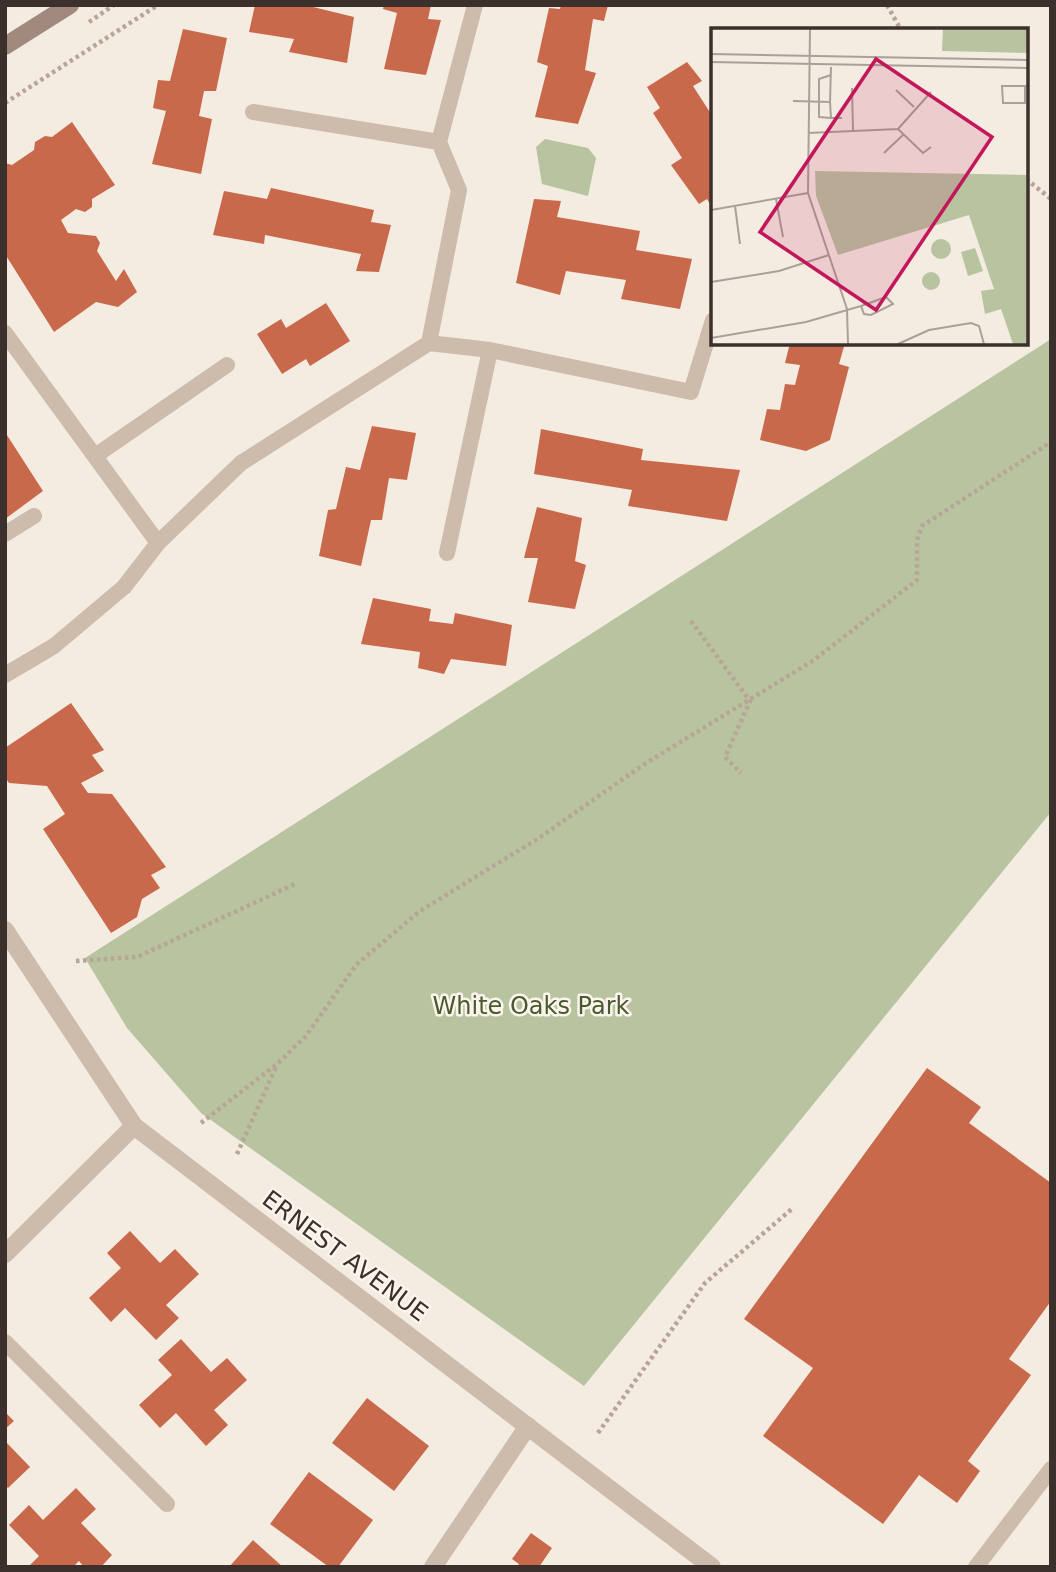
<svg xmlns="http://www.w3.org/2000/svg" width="1056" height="1572" font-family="'DejaVu Sans',sans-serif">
<rect width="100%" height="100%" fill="#f4ebe1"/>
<path fill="#b8c4a0" d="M 545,139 L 588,148 L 596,158 L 588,196 L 542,184 L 536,147 Z
M 1051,339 L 1051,812 L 584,1386 L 201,1113 L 127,1028 L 85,958 Z"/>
<path fill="#c8694b" d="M 255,5 L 305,5 L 354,17 L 347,63 L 289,52 L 294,39 L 249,32 Z
M 384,5 L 431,5 L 428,19 L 441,20 L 426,75 L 384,69 L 397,13 L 383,9 Z
M 561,5 L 608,5 L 604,21 L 593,19 L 585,70 L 596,73 L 578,124 L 535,117 L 548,66 L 537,62 L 549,8 L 560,9 Z
M 183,29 L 227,38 L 216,91 L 204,91 L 199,116 L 212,119 L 201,174 L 152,164 L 166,111 L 153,108 L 158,80 L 170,81 Z
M 687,62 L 702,81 L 693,86 L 713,117 L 713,209 L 707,199 L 699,204 L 671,165 L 682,158 L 653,113 L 660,108 L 647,87 Z
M 72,122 L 115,185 L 92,199 L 92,207 L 85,212 L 76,209 L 61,220 L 68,233 L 96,236 L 100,243 L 97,251 L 116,281 L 124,269 L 137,292 L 118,307 L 96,302 L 54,332 L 5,254 L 5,163 L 12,165 L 34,150 L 35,142 L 45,136 L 52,137 Z
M 271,188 L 374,210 L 371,222 L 391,225 L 379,272 L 356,271 L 361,254 L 265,235 L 264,244 L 213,235 L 224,191 L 267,199 Z
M 534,199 L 561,201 L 557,217 L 640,231 L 636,250 L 692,259 L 680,309 L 621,299 L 626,280 L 566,271 L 560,295 L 516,283 Z
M 326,303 L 350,341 L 310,366 L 306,359 L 282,374 L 257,334 L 281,319 L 286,328 Z
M 790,343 L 845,343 L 839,364 L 849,367 L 830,440 L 806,451 L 760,440 L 767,409 L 780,410 L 785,384 L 795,385 L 800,365 L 785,363 Z
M 372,426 L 416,433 L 407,480 L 389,478 L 382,520 L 371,520 L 361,566 L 319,556 L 328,510 L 336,509 L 346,467 L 360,470 Z
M 541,429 L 643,449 L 641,460 L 740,470 L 727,521 L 628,506 L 632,490 L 534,474 Z
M 5,432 L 43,491 L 5,519 Z
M 537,507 L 582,518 L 575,561 L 586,565 L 575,609 L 528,602 L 538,558 L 524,558 Z
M 373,598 L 431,609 L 429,621 L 453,624 L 455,613 L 512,625 L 506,666 L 451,659 L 444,674 L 418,668 L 420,652 L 361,644 Z
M 71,703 L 104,750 L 92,755 L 104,771 L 81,783 L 88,793 L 112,794 L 166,867 L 151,875 L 160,888 L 142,899 L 137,917 L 111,933 L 43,829 L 65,814 L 47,786 L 9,783 L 5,777 L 5,748 Z
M 927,1068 L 981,1107 L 969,1123 L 1051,1183 L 1051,1301 L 1009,1359 L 1031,1375 L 968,1461 L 980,1471 L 957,1503 L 919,1475 L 883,1524 L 763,1436 L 813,1368 L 744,1319 Z
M 130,1231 L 160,1263 L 175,1249 L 199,1274 L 166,1305 L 179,1318 L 156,1340 L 125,1308 L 111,1322 L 89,1298 L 121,1268 L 107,1253 Z
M 181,1339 L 211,1372 L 227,1358 L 247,1380 L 214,1410 L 228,1425 L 206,1446 L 176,1413 L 160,1428 L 139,1405 L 172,1375 L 158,1360 Z
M 367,1398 L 429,1446 L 394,1491 L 332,1443 Z
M 5,1412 L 14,1421 L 5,1429 Z
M 5,1441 L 30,1467 L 8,1488 L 5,1485 Z
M 309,1472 L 373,1520 L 338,1567 L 329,1567 L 270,1524 Z
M 76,1488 L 96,1509 L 81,1523 L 112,1555 L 101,1567 L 84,1567 L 79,1561 L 73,1567 L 28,1567 L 39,1556 L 9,1525 L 29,1505 L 43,1520 Z
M 531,1533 L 552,1548 L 539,1567 L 517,1567 L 519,1564 L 512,1559 Z
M 253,1540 L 283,1567 L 229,1567 Z"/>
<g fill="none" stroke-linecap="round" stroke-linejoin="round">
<path stroke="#b9a596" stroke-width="4.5" stroke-dasharray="3.5 3.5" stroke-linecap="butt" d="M 887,5 L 901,30
M 89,22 L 114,5
M 5,103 L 158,5
M 1026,179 L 1051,199
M 691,621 L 750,701 L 725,757 L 741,773
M 76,961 L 137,957 L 295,884
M 201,1123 L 277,1064 L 306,1036 L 356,965 L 420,911 L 539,838 L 643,765 L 814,660 L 917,580 L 917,540 L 922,526 L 1051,442
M 237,1154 L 277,1065
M 598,1433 L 705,1283 L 793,1208"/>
<path stroke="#cdbbac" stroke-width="16" d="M 253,112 L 439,142
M 5,333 L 158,543
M 429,343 L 459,190 L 439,142 L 475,5
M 95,456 L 227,365
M 5,534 L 34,516
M 447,553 L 490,350
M 5,675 L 54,646 L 124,587 L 158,543 L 241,463 L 429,343 L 490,350 L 691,392 L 713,320
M 5,1342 L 167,1504
M 976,1567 L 1051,1469"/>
<path stroke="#cdbbac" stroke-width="18" d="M 5,1254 L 134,1126
M 433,1567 L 528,1426"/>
<path stroke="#cdbbac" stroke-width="18" d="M 5,930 L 134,1126 L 712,1567"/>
<path stroke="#a18a7d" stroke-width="18" d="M 5,46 L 70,5"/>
</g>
<g text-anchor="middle" stroke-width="5" stroke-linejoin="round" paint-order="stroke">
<g font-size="24" fill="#4a5a2e" stroke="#fbf5ee">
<text x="531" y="1014">White Oaks Park</text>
</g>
<g font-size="24" fill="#3b302b" stroke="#fbf5ee">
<text transform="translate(345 1256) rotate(37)" y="8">ERNEST AVENUE</text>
</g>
</g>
<g transform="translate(711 28)">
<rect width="317" height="317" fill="#f4ebe1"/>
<path d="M 232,0 L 317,0 L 317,25 L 231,23 ZM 104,143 L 317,147 L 317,316 L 302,316 L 290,281 L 274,286 L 270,263 L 283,261 L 258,187 L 127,227 L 105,168 ZM220 221a10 10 0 1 1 20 0a10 10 0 1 1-20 0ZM 264,220 L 272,243 L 257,248 L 250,224 ZM211 253a9 9 0 1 1 18 0a9 9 0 1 1-18 0Z" fill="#b8c4a0"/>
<path fill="none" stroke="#aaa098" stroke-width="2" d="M 99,0 L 97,165 L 136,281 L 137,316M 0,26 L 317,32M 0,34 L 317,40M 314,58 L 314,75 L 292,75 L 291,58 L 317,58M 141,60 L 142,102M 185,62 L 203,79M 82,73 L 119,74 L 120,39M 119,74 L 120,90 L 131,90M 120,90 L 108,89 L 108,51 L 120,47M 187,101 L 220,64M 97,105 L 187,101 L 212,125 L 220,119M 173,125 L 193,106M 65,171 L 72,209M 24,178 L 29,216M 0,182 L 97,165M 0,254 L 68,243 L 118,227M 0,310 L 95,294 L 150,278 L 153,286 L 160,287 L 182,276 L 175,269 L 150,278M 187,316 L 218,302 L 260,295 L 268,298 L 273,316"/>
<path fill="#c2185b" fill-opacity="0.15" stroke="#c2185b" stroke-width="3.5" d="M 165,31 L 281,109 L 165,282 L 49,204 Z"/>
<rect width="317" height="317" fill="none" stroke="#3b302b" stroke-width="3.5"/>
</g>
<rect width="1056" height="1572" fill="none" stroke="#3b302b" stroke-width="14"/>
</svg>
